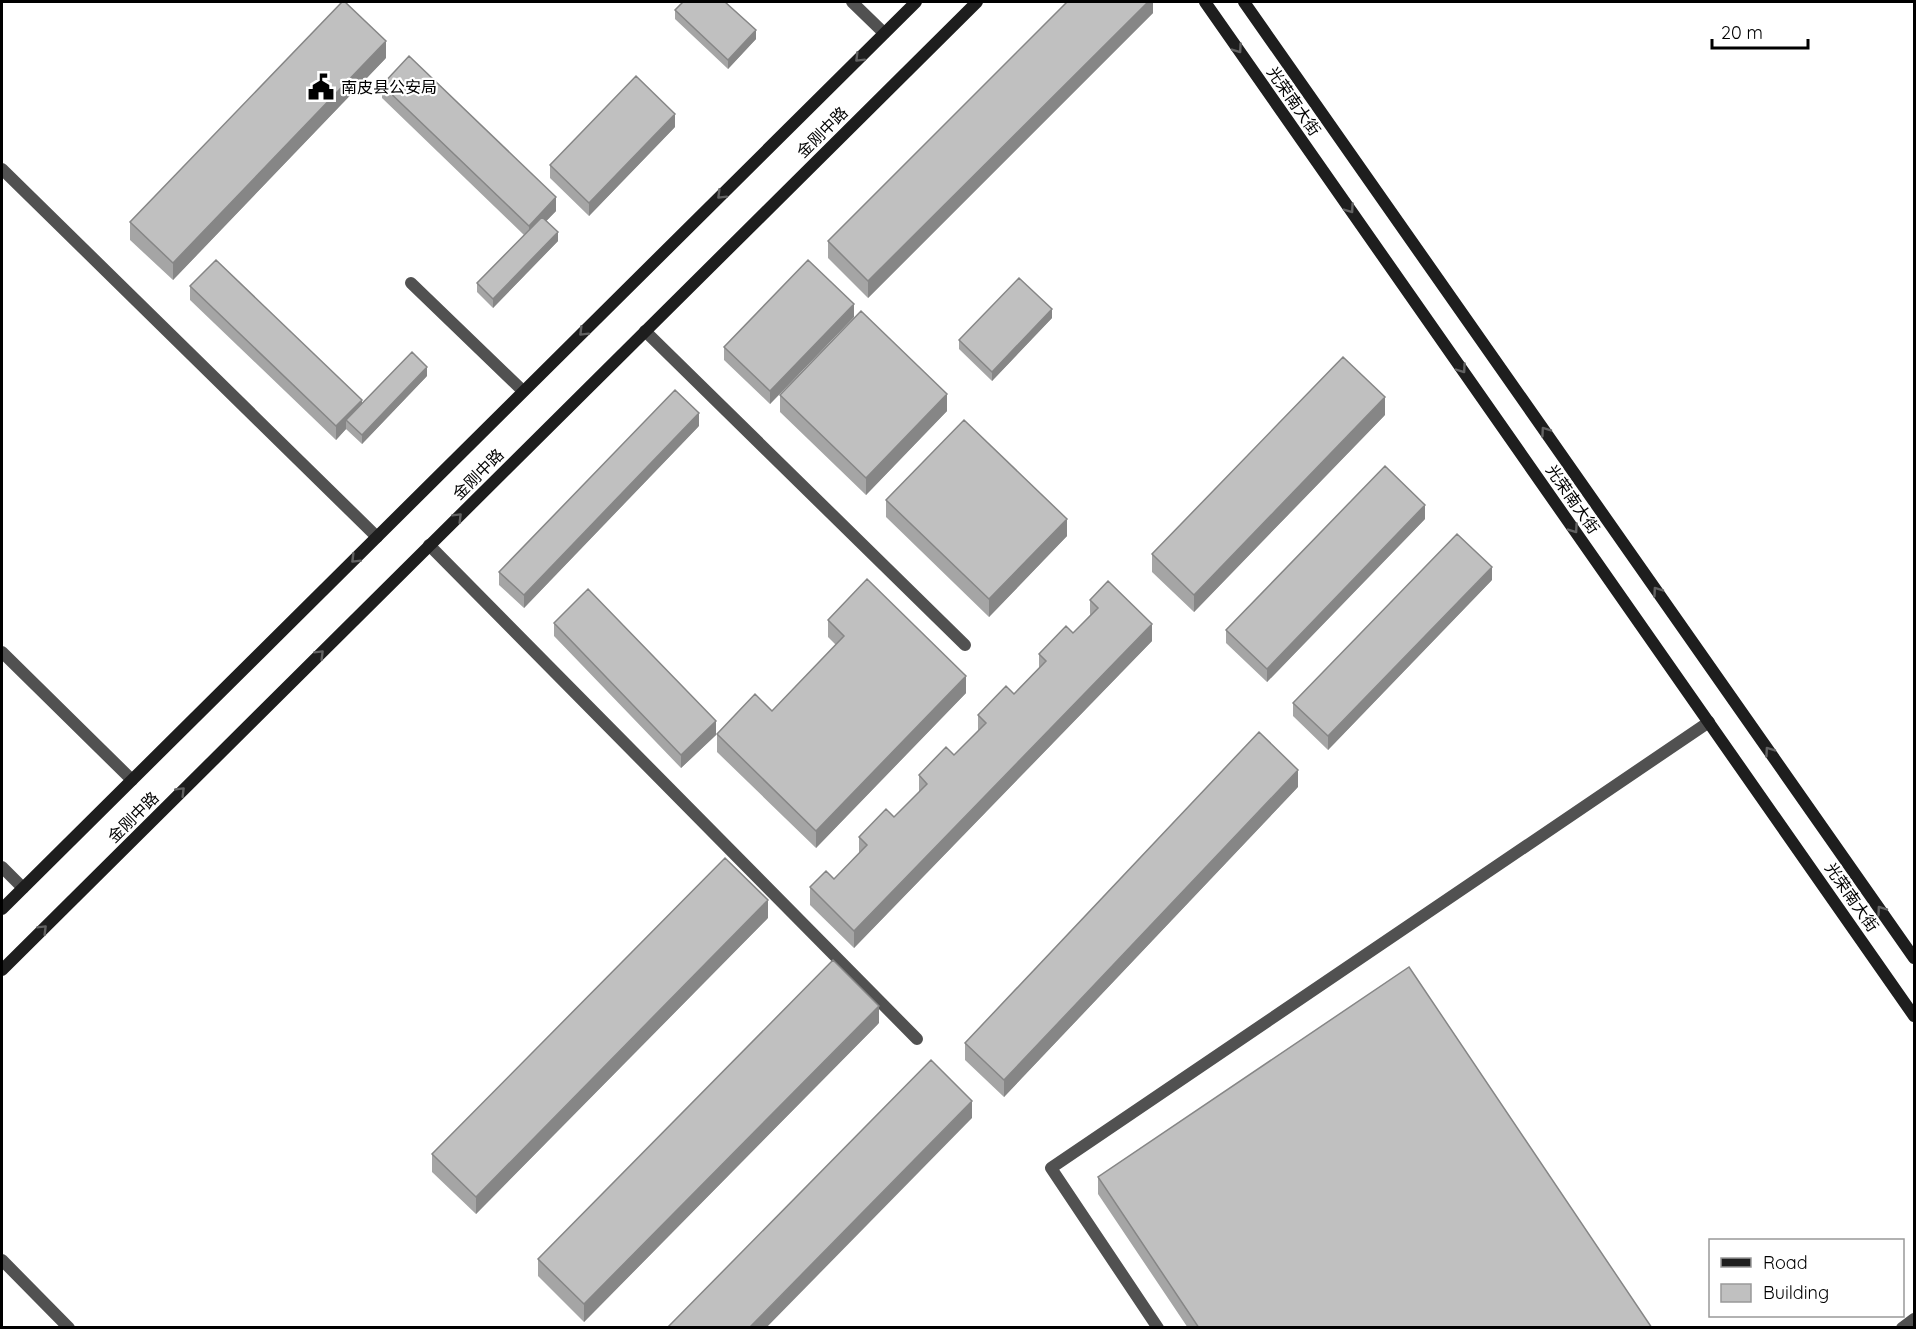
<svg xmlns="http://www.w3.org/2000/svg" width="1916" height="1329" font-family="Quicksand,'Noto Sans SC',sans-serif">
<rect width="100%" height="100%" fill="#fff"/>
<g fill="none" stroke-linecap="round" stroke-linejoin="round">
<path stroke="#515151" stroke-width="12" d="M 852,2 L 884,33
M 411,283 L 523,391
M 645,331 L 965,645
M 429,545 L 917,1039
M 1158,1328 L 1051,1168 L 1709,722
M 1902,1328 L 1914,1319"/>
<path stroke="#515151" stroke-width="12" d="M 2,169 L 377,537
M 2,652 L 132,780
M 2,867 L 23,888
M 2,1260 L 69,1328"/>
<path stroke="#1e1e1e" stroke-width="12" d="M 1205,2 L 1914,1016
M 1244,2 L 1914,958
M 2,909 L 916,2
M 2,970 L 977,2"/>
</g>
<path fill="#a5a5a5" d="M 1153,2 L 1153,13 L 868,298 L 828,258 L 828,241 Z
M 675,10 L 756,39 L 728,69 L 675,19 Z
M 386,58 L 173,280 L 130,240 L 130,222 Z
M 382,85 L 556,211 L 546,221 L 558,241 L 493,308 L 477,292 L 477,283 L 524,235 L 382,98 Z
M 675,127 L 589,216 L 550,178 L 550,165 Z
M 190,286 L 362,404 L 427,376 L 362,444 L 346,429 L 336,440 L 190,300 Z
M 854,317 L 770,404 L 724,360 L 724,347 Z
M 1052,318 L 992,381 L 959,349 L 959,340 Z
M 780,395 L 947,411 L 866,495 L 780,412 Z
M 1385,415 L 1194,612 L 1152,572 L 1152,554 Z
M 699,426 L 524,608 L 499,585 L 499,572 Z
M 886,500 L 1067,536 L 989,617 L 886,517 Z
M 1425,519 L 1267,682 L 1226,643 L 1226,630 Z
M 1492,580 L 1328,750 L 1293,716 L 1293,703 Z
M 1090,600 L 1152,641 L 854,948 L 810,905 L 810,887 L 834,879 L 859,854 L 859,837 L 894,817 L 919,792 L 919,775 L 954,755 L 978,731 L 978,715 L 1014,694 L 1039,668 L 1039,654 L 1073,633 L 1090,615 Z
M 828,620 L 966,693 L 816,848 L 717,752 L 717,734 L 772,711 L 836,645 L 828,637 Z
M 554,623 L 716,735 L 681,768 L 554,636 Z
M 1298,787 L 1004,1097 L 965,1060 L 965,1043 Z
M 768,918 L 476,1214 L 432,1172 L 432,1154 Z
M 879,1023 L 584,1322 L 538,1276 L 538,1259 Z
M 1098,1177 L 1652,1328 L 1188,1328 L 1098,1194 Z"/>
<path fill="#868686" d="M 1148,2 L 1153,2 L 1153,13 L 868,298 L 868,281 Z
M 756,30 L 756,39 L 728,69 L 728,60 Z
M 386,41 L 386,58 L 173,280 L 173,263 Z
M 675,114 L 675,127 L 589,216 L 589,203 Z
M 556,197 L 556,211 L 529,239 L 529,226 Z
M 558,232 L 558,241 L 493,308 L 493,299 Z
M 854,304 L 854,317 L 770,404 L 770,391 Z
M 1052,309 L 1052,318 L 992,381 L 992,372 Z
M 427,367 L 427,376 L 362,444 L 362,435 Z
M 947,394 L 947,411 L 866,495 L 866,478 Z
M 1385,397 L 1385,415 L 1194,612 L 1194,595 Z
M 362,400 L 362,413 L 346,420 L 346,429 L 336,440 L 336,426 Z
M 699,413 L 699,426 L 524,608 L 524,595 Z
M 1425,505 L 1425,519 L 1267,682 L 1267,669 Z
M 1067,519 L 1067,536 L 989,617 L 989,599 Z
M 1492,567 L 1492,580 L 1328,750 L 1328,736 Z
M 1152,624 L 1152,641 L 854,948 L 854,931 Z
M 966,676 L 966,693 L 816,848 L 816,831 Z
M 716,721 L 716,735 L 681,768 L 681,755 Z
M 1298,770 L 1298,787 L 1004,1097 L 1004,1080 Z
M 768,900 L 768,918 L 476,1214 L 476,1197 Z
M 879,1006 L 879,1023 L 584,1322 L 584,1304 Z
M 972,1101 L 972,1118 L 766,1328 L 749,1328 Z"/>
<path fill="#c0c0c0" stroke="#868686" stroke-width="1.5" d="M 342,2 L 345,2 L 386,41 L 173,263 L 130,222 Z
M 683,2 L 725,2 L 756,30 L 728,60 L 675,10 Z
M 1067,2 L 1148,2 L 868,281 L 828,241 Z
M 409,56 L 556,197 L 529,226 L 382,85 Z
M 636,76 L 675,114 L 589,203 L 550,165 Z
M 542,217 L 558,232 L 493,299 L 477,283 Z
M 216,260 L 362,400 L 336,426 L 190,286 Z
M 808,260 L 854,304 L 770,391 L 724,347 Z
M 1019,278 L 1052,309 L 992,372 L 959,340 Z
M 861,311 L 947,394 L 866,478 L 780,395 Z
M 412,352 L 427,367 L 362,435 L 346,420 Z
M 1343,357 L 1385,397 L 1194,595 L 1152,554 Z
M 675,390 L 699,413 L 524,595 L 499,572 Z
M 964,420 L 1067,519 L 989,599 L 886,500 Z
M 1385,466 L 1425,505 L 1267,669 L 1226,630 Z
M 1457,534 L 1492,567 L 1328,736 L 1293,703 Z
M 867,579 L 966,676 L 816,831 L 717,734 L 755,694 L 772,711 L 844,636 L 828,620 Z
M 1108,581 L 1152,624 L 854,931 L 810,887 L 826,871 L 834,879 L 867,845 L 859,837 L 886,809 L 894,817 L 927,784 L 919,775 L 946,747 L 954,755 L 986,723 L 978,715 L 1006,686 L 1014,694 L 1046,661 L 1039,654 L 1066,626 L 1073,633 L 1098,608 L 1090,600 Z
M 588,589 L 716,721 L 681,755 L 554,623 Z
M 1259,732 L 1298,770 L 1004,1080 L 965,1043 Z
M 725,858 L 768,900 L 476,1197 L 432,1154 Z
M 833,960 L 879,1006 L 584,1304 L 538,1259 Z
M 1409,967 L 1652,1328 L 1199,1328 L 1098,1177 Z
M 931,1060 L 972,1101 L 749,1328 L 667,1328 Z"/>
<defs><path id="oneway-chevron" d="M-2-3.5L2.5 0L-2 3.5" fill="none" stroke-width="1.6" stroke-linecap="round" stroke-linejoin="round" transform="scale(1.5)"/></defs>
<g stroke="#626262">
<use href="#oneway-chevron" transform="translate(1238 49) rotate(55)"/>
<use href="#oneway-chevron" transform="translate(859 58) rotate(135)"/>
<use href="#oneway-chevron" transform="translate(721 195) rotate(135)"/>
<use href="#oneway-chevron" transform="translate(1350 209) rotate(55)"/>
<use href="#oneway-chevron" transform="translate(583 332) rotate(135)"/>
<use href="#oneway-chevron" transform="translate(1462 369) rotate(55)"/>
<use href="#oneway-chevron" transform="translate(1545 431) rotate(-125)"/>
<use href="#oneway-chevron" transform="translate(458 517) rotate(-45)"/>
<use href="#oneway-chevron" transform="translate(1574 529) rotate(55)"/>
<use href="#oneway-chevron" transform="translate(355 559) rotate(135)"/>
<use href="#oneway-chevron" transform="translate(1657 591) rotate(-125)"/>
<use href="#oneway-chevron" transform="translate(320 654) rotate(-45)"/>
<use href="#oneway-chevron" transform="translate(1769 751) rotate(-125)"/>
<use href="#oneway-chevron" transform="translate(181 791) rotate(-45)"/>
<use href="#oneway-chevron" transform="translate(1881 910) rotate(-125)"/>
<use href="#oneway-chevron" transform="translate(43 929) rotate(-45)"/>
</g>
<defs>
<g id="civic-bare" transform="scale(2.07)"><path d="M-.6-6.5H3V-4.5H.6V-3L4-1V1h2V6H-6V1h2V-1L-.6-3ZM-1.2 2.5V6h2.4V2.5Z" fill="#000" stroke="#fff" stroke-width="2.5" paint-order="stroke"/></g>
</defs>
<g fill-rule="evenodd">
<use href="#civic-bare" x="321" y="87"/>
</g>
<g text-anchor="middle" stroke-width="4.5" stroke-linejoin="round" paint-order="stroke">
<g font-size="16" fill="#000" stroke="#fff" text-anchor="start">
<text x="341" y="93">南皮县公安局</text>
</g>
<g font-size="16" fill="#000" stroke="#fff">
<text transform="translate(1294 101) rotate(55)" y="6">光荣南大街</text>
<text transform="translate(822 132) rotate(-45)" y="6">金刚中路</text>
<text transform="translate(478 474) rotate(-45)" y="6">金刚中路</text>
<text transform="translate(1573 499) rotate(55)" y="6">光荣南大街</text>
<text transform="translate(133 817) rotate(-45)" y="6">金刚中路</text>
<text transform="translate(1852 897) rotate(55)" y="6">光荣南大街</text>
</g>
</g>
<rect width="1916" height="1329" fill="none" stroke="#000000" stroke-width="6"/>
<rect x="1709" y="1239" width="195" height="78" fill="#ffffff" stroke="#999999" stroke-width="1.5"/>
<rect x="1721" y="1258" width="30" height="9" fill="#1e1e1e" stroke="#999999" stroke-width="1.5"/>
<text x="1763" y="1269" font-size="18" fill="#000000">Road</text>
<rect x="1721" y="1284" width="30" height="18" fill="#c0c0c0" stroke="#999999" stroke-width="1.5"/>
<text x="1763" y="1299" font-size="18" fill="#000000">Building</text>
<path d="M1712 39v9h96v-9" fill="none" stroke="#000000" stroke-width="3"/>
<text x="1721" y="39" font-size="18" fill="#000000" stroke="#ffffff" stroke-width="4.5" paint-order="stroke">20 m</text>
</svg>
